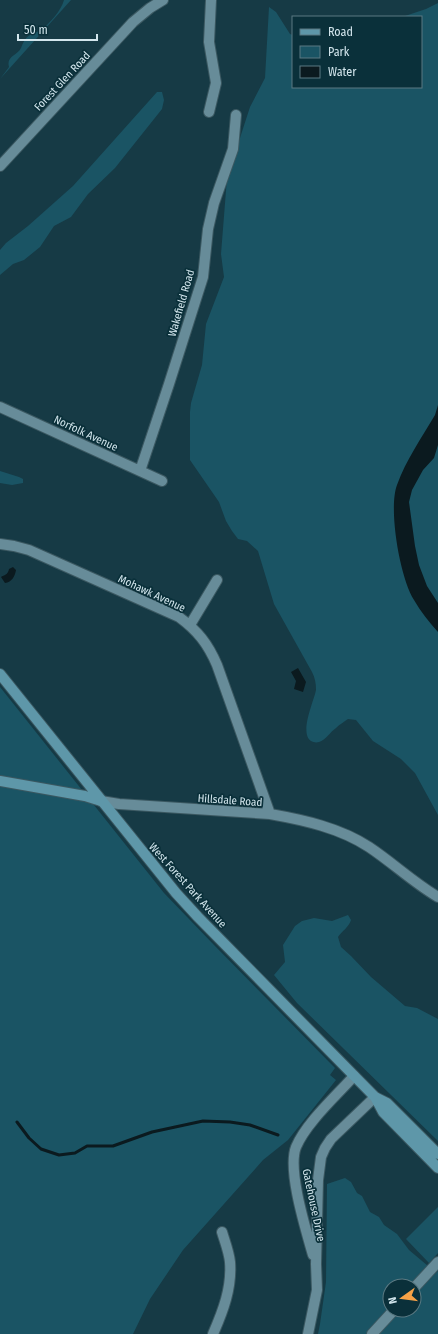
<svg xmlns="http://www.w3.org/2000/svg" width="438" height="1334" font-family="'Fira Sans Condensed',sans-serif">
<rect width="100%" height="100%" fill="#163a45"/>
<path fill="#1a5464" d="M 64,0 L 71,0 L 0,79 L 9,67 C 6,56 17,56 21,48 C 23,43 25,38 30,35 C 33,32 38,32 41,30 C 50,23 61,11 64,0 Z
M 438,3 L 438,815 L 415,773 L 401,759 L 373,741 L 356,720 L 348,719 C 344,722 340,724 336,728 C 330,732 326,740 319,742 C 316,743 313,742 311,741 C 299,733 314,701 316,690 C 316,683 315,678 312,672 L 274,604 L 258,551 L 247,541 L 238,539 L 232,531 L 226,521 L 219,502 L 190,460 L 190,412 L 191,403 L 202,365 L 206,324 L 224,277 L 221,254 L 227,178 L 250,107 L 265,78 L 269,7 L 276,12 L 290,34 L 293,35 L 293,87 L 421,87 L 421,17 L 402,17 L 426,9 Z
M 157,92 L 162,92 L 164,100 L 162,109 L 115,168 L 88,194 L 71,217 L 54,226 L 40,247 L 24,260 L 13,264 L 0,275 L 0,250 L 6,243 L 28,226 L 73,186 Z
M 0,471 L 19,477 L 23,479 L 23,483 L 12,485 L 0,483 Z
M 0,687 L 164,893 L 214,945 L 335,1068 L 330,1075 L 336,1080 L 288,1140 L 263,1160 L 183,1250 L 150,1299 L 133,1334 L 0,1334 Z
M 348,915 L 351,920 C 349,927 342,931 338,937 L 341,947 L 351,956 L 371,977 L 405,1006 L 417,1008 L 438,1019 L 438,1141 L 297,1003 L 274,975 L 285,962 L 283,945 L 295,926 L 302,921 L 314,918 L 332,921 Z
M 345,1178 L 351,1182 L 357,1193 L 362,1196 L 370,1212 L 379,1217 L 384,1225 L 397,1234 L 409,1250 L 428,1266 L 410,1286 L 390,1286 L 390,1308 L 367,1334 L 318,1334 L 320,1324 L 326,1282 L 327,1184 Z
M 438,1207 L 438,1253 L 429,1263 L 406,1239 Z
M 438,1271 L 438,1334 L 378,1334 L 401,1310 L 414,1310 L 414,1296 L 431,1277 Z"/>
<path fill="#0b1a1f" d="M 438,405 L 438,445 L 434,458 L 423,470 L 412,490 L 409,502 L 415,546 L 419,565 L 427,586 L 438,603 L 438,632 C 429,622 421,612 414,600 C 400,578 388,509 397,485 C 406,460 422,437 435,415 Z
M 13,567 L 16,570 C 15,576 12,582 5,583 L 1,577 C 4,575 8,575 9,569 Z
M 298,668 L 306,682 L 303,692 L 294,689 L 296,681 L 291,672 Z"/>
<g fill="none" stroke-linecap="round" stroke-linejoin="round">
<path stroke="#0b1a1f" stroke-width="3" d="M 17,1122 L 29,1138 L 41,1149 L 59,1155 L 75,1153 L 87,1146 L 113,1146 L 152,1132 L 203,1121 L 230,1122 L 250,1125 L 278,1135"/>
<g stroke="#3b5861" stroke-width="12">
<path id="minor" d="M 209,112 L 216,83 L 209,42 L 211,0
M 0,166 L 133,22 L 150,8 L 163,0
M 0,407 L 162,481
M 140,471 L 169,384 L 203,277 L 208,229 L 214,203 L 233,149 L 236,115
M 0,544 L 14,546 L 29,550 L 179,617 C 198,631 208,644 217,665 L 270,814
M 190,625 L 217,580
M 101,801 L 119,804 L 270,814 C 304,820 340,828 369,847 C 393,863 414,883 438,897
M 313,1255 C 306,1230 287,1170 296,1147 C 306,1123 336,1096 354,1076
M 213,1334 C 223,1311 232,1288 230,1262 C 229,1252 225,1242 222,1232
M 308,1334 L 317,1290 L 316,1264 L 318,1180 L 321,1157 L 325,1148 L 331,1139 L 375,1097"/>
</g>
<g stroke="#3b5861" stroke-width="12">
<path id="tertiary" d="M 414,1288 L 438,1262
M 372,1334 L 394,1310"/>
</g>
<g stroke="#3b5861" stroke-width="12">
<path id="secondary" d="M 0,674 L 176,893 L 198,917 L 375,1097 L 383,1112 L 438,1168
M 0,781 L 85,796 L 101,801
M 375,1097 L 387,1103 L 438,1154"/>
</g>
<use href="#minor" stroke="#678c99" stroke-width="10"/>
<use href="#tertiary" stroke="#678c99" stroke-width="10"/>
<use href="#secondary" stroke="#5e97a9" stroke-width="10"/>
</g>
<g text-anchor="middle" stroke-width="3.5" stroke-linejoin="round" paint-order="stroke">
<g font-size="11" fill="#d3e6ed" stroke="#0a303a">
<text transform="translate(62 81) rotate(-47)" y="4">Forest Glen Road</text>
<text transform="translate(181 303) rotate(-74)" y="4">Wakefield Road</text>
<text transform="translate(86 433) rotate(25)" y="4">Norfolk Avenue</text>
<text transform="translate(152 593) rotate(25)" y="4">Mohawk Avenue</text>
<text transform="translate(230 800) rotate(4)" y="4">Hillsdale Road</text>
<text transform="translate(188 885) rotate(48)" y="4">West Forest Park Avenue</text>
<text transform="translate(314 1205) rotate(78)" y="4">Gatehouse Drive</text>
</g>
</g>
<rect x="292" y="16" width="130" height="72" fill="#0a303a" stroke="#5a7982"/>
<rect x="300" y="29" width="20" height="6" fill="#5e97a9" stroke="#5a7982"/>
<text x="328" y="36" font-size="12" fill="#d3e6ed">Road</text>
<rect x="300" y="46" width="20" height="12" fill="#1a5464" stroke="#5a7982"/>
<text x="328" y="56" font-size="12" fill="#d3e6ed">Park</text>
<rect x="300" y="66" width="20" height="12" fill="#0b1a1f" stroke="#5a7982"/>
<text x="328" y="76" font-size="12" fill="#d3e6ed">Water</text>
<g transform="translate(402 1298) rotate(256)"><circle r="19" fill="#0a303a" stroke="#5a7982"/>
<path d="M0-3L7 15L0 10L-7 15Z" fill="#f6a247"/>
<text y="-6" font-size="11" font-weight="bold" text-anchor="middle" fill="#d3e6ed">N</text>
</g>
<path d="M18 34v6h79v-6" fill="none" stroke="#d3e6ed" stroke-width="2"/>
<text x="24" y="34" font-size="12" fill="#d3e6ed" stroke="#0a303a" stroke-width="3" paint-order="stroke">50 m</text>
</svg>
